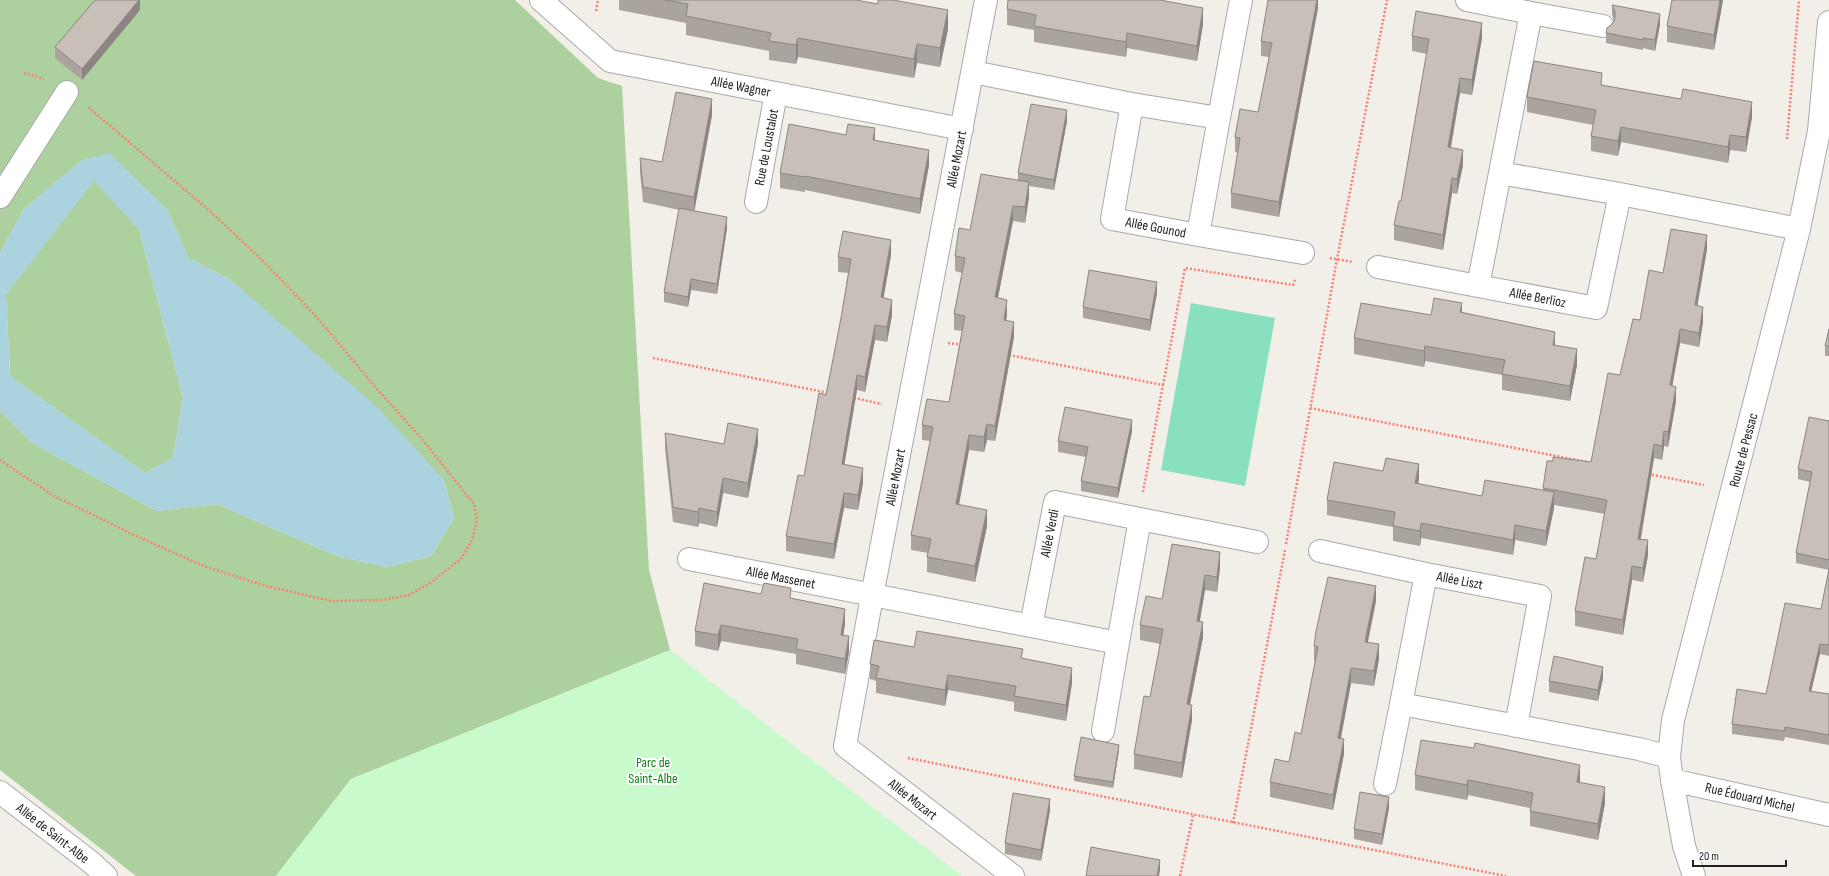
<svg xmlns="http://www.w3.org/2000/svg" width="1829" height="876" font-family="'Sofia Sans Condensed',sans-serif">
<rect width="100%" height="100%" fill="#f2efe9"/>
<path fill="#add19e" d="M 0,0 L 515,0 L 598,78 L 622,86 L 649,570 L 670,650 L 351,779 L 276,876 L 136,876 L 0,770 L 0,410 L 34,444 L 157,511 L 217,504 L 337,556 L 387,567 L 431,556 L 454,518 L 444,480 L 231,280 L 188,258 L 167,209 L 82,160 L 24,209 L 0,253 Z
M 94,180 L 139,229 L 183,398 L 173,458 L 145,473 L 10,376 L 6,294 Z"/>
<path fill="#c8facc" d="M 670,650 L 962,876 L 276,876 L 351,779 Z"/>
<path fill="#88e0be" d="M 1191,303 L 1275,318 L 1245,486 L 1161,470 Z"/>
<path fill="#aad3df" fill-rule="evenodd" d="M 110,153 L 167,209 L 188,258 L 231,280 L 378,408 L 444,480 L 454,518 L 431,556 L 387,567 L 337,556 L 217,504 L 157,511 L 34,444 L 0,410 L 0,253 L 24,209 L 82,160 ZM 94,181 L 139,229 L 183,398 L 173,458 L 145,473 L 10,376 L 6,294 Z"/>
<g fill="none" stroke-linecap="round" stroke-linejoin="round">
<g stroke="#a9a9a9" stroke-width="24">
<path id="minor" d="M 541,0 L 610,61 L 962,129
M 986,0 L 872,596 L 845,746 L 1013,876
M 1467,0 L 1531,13 L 1500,173
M 1531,13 L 1603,26
M 973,72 L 1132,104 L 1219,118 L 1198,235 L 1112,219 L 1132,104
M 1219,118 L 1241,0
M 1620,194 L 1596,308 L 1478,286 L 1500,173 L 1620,194 L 1799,229
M 0,197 L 67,92
M 756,202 L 776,93
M 1198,235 L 1303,253
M 1378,267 L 1478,286
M 1320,551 L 1426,574
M 689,559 L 1118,643 L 1140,519 L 1257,542
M 1031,626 L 1055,502 L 1140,519
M 1516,726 L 1540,596 L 1426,574 L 1401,704 L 1639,749 L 1669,757
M 1103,731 L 1118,643
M 1672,780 L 1829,815
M 1385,784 L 1401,704
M 0,792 L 92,863 L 106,876
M 1694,876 L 1684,846 L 1672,780 L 1669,757 L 1673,720 L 1799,229 L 1819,131 L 1829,22"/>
</g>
<path stroke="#fa8072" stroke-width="2.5" stroke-dasharray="2 2" stroke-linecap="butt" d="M 596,11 L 598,0
M 24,73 L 44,79
M 1787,139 L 1799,0
M 1330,258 L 1353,262
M 948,343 L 963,345
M 1009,355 L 1163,385 L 1143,492
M 653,358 L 829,393
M 1163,385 L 1185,268 L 1293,285 L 1295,280
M 854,398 L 882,404
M 1310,408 L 1587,462
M 0,460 L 54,496 L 130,533 L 201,565 L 262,585 L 331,601 L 383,600 L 409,595 L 430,583 L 461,559 L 472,540 L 477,520 L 474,504 L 422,439 L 377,389 L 314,314 L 264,262 L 211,212 L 88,107
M 1648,474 L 1704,485
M 1286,544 L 1337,259 L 1387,0
M 908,758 L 1506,876
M 1233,823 L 1285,550
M 1180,876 L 1193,815"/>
<use href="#minor" stroke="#fff" stroke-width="22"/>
</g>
<path fill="#aba49e" d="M 140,0 L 140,10 L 82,80 L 55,58 L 55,47 Z
M 619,0 L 856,0 L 948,29 L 940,67 L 917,63 L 914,78 L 798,57 L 796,64 L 769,60 L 769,51 L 686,35 L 686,23 L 619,10 Z
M 1318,0 L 1318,8 L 1279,217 L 1231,208 L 1231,193 L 1238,153 L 1235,152 L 1235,137 L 1258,112 L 1269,57 L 1261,56 L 1261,41 Z
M 1672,0 L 1723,0 L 1714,50 L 1667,42 L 1667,26 Z
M 1612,5 L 1660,24 L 1655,51 L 1643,48 L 1643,50 L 1606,43 L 1606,33 L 1614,20 L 1612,15 Z
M 1007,9 L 1203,24 L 1197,61 L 1127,48 L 1126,57 L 1034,42 L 1034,30 L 1007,25 Z
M 1412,36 L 1482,38 L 1472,95 L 1460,93 L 1451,148 L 1463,165 L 1457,194 L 1452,193 L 1443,250 L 1394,240 L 1394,225 L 1401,201 L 1427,54 L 1412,51 Z
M 1602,85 L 1752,117 L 1746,152 L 1730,150 L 1728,163 L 1621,142 L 1618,156 L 1591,151 L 1591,136 L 1593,125 L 1527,112 L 1527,97 Z
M 712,115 L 694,211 L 727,228 L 717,294 L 691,290 L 688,307 L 664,302 L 664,292 L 679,210 L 643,202 L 640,173 L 640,158 L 662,162 Z
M 1067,121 L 1054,190 L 1029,186 L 1029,197 L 1025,223 L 1013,221 L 998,298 L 1007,315 L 1006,320 L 1014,337 L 995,441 L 987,440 L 984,452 L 969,450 L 959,505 L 987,526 L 975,582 L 927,572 L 927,557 L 928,553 L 911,550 L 911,535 L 930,441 L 922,440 L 922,425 L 949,402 L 962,331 L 954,330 L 954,314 L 962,273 L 955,271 L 955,256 L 970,230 L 1018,180 L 1018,173 Z
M 875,140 L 929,165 L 920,214 L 805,190 L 805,192 L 780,188 L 780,173 Z
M 1707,249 L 1697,306 L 1703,322 L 1699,347 L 1680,343 L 1672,385 L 1676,401 L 1668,447 L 1664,446 L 1662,460 L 1654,458 L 1641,539 L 1648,555 L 1643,582 L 1632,580 L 1623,635 L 1575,626 L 1575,611 L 1596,559 L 1605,514 L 1554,505 L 1554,508 L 1546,546 L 1515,540 L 1513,555 L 1421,538 L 1420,546 L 1393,541 L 1393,527 L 1327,515 L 1327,500 L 1419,479 L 1418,484 L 1482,496 L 1543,491 L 1543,488 L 1553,461 L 1591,462 L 1620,375 L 1640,320 L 1663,273 Z
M 891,255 L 883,298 L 892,315 L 887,342 L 875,340 L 865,392 L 857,390 L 844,464 L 863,483 L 858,510 L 844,508 L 834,559 L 786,551 L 786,536 L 804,476 L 826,395 L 841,318 L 848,273 L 838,272 L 838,257 Z
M 1157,293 L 1150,331 L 1083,318 L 1083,307 Z
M 1462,312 L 1555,345 L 1577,365 L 1570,401 L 1502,390 L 1502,375 L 1425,361 L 1424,367 L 1354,354 L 1354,338 L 1431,315 Z
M 1829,329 L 1829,356 L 1825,356 L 1825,346 Z
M 1829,420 L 1829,656 L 1820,654 L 1811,691 L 1829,694 L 1829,745 L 1785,737 L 1784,741 L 1732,734 L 1732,724 L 1766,694 L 1821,609 L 1829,570 L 1796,563 L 1796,553 L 1810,482 L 1798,479 L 1798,469 L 1829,421 Z
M 1132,431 L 1118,498 L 1081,491 L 1081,481 L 1086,457 L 1058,452 L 1058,441 Z
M 665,433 L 724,444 L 758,444 L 748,498 L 723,493 L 717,527 L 699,523 L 698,527 L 673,522 L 665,449 Z
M 1220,552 L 1220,568 L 1217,592 L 1205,590 L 1200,621 L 1203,637 L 1190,705 L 1192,720 L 1182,778 L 1134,769 L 1134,754 L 1150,697 L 1160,644 L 1140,640 L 1140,625 L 1162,599 Z
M 761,594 L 791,598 L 845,624 L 843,635 L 849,652 L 845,674 L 796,664 L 796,654 L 721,641 L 718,651 L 695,646 L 695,631 Z
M 1376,601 L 1367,642 L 1379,659 L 1374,686 L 1351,683 L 1341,738 L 1344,754 L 1333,810 L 1270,797 L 1270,782 L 1289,762 L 1301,734 L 1315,661 L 1314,661 L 1314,646 Z
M 914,647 L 1023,659 L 1072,683 L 1066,721 L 1014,711 L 1014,702 L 948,690 L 945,706 L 876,693 L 876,681 L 870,679 L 870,664 Z
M 1603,678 L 1598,701 L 1549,692 L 1549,681 Z
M 1119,750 L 1113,788 L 1074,781 L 1074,776 Z
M 1415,775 L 1580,781 L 1579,782 L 1605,803 L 1598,840 L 1530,826 L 1530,808 L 1468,795 L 1467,800 L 1415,790 Z
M 1389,808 L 1382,845 L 1354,839 L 1354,829 Z
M 1050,810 L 1041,861 L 1005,854 L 1005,843 Z"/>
<path fill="#8b8681" d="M 139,0 L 140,0 L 140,10 L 82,80 L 82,69 Z
M 1317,0 L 1318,0 L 1318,8 L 1279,217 L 1279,202 Z
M 1720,0 L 1723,0 L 1714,50 L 1714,35 Z
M 1203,8 L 1203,24 L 1197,61 L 1197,46 Z
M 948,10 L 948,29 L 940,67 L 940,48 Z
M 1660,14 L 1660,24 L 1655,51 L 1655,40 Z
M 1482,23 L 1482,38 L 1472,95 L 1472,80 Z
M 1127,33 L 1127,48 L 1126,57 L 1126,42 Z
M 798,38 L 798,57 L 796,64 L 796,45 Z
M 917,44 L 917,63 L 914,78 L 914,59 Z
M 1460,78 L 1460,93 L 1448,162 L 1448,147 Z
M 712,99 L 712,115 L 694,213 L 694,197 Z
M 1752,102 L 1752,117 L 1746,152 L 1746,137 Z
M 1067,110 L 1067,121 L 1054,190 L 1054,180 Z
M 1621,127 L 1621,142 L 1618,156 L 1618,141 Z
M 875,128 L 875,143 L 873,140 Z
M 1730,135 L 1730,150 L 1728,163 L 1728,147 Z
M 929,150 L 929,165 L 920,214 L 920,199 Z
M 1463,150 L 1463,165 L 1457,194 L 1457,179 Z
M 1452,178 L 1452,193 L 1443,250 L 1443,235 Z
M 1029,182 L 1029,197 L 1025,223 L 1025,207 Z
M 1013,206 L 1013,221 L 995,312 L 995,297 Z
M 727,217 L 727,228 L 717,294 L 717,284 Z
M 1707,235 L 1707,249 L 1695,320 L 1695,305 Z
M 891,240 L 891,255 L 881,313 L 881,297 Z
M 691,279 L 691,290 L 688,307 L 688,297 Z
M 1157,282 L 1157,293 L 1150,331 L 1150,320 Z
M 892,300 L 892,315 L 887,342 L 887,327 Z
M 1007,300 L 1007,315 L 1004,335 L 1004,320 Z
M 1462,303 L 1462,318 L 1460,312 Z
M 1703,307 L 1703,322 L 1699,347 L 1699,333 Z
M 1014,322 L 1014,337 L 995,441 L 995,426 Z
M 875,325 L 875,340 L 865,392 L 865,377 Z
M 1680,329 L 1680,343 L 1670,399 L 1670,385 Z
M 1555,332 L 1555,347 L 1553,345 Z
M 1425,346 L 1425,361 L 1424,367 L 1424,351 Z
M 1577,349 L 1577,365 L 1570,401 L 1570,386 Z
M 857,375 L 857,390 L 842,479 L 842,464 Z
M 1676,387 L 1676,401 L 1668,447 L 1668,432 Z
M 1132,420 L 1132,431 L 1118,498 L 1118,488 Z
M 987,424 L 987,440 L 984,452 L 984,437 Z
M 758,429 L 758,444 L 748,498 L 748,483 Z
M 1664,431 L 1664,446 L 1662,460 L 1662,446 Z
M 969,435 L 969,450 L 956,519 L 956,504 Z
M 1654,444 L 1654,458 L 1638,553 L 1638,539 Z
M 1419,464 L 1419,479 L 1415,499 L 1415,483 Z
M 863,468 L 863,483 L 858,510 L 858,495 Z
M 723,478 L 723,493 L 717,527 L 717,512 Z
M 1554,492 L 1554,508 L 1546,546 L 1546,531 Z
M 844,493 L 844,508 L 834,559 L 834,544 Z
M 699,508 L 699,523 L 698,527 L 698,512 Z
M 987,510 L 987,526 L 975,582 L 975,566 Z
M 1421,523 L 1421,538 L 1420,546 L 1420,531 Z
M 1515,525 L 1515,540 L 1513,555 L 1513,540 Z
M 1648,540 L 1648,555 L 1643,582 L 1643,568 Z
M 1220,552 L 1220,568 L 1217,592 L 1217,577 Z
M 1632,566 L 1632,580 L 1623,635 L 1623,620 Z
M 1205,575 L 1205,590 L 1197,636 L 1197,621 Z
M 1376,586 L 1376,601 L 1365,657 L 1365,642 Z
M 845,609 L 845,624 L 841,650 L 841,635 Z
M 1203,622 L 1203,637 L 1187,719 L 1187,704 Z
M 721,625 L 721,641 L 718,651 L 718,635 Z
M 849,636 L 849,652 L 845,674 L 845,659 Z
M 1379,644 L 1379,659 L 1374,686 L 1374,671 Z
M 1820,644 L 1820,654 L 1809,701 L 1809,691 Z
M 1603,667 L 1603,678 L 1598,701 L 1598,690 Z
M 1072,668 L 1072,683 L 1066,721 L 1066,705 Z
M 1351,668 L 1351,683 L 1338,753 L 1338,738 Z
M 948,675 L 948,690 L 945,706 L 945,690 Z
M 1192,705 L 1192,720 L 1182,778 L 1182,763 Z
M 1344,739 L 1344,754 L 1333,810 L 1333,795 Z
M 1119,745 L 1119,750 L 1113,788 L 1113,782 Z
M 1580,765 L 1580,781 L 1577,797 L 1577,782 Z
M 1468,780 L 1468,795 L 1467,800 L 1467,785 Z
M 1605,787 L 1605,803 L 1598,840 L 1598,824 Z
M 1389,797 L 1389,808 L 1382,845 L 1382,834 Z
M 1050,799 L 1050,810 L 1041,861 L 1041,850 Z
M 1160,860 L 1160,870 L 1159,876 L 1157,876 Z"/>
<path fill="#c7bfb8" stroke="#8b8681" d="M 95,0 L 139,0 L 82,69 L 55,47 Z
M 665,0 L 856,0 L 878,4 L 878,0 L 893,0 L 948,10 L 940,48 L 917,44 L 914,59 L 798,38 L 796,45 L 769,41 L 771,33 L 686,16 L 688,4 Z
M 1008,0 L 1160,0 L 1203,8 L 1197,46 L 1127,33 L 1126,42 L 1034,26 L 1036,15 L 1007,9 Z
M 1268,0 L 1317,0 L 1279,202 L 1231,193 L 1240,138 L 1235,137 L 1240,109 L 1258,112 L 1272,43 L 1261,41 Z
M 1672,0 L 1720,0 L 1714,35 L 1667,26 Z
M 1612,5 L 1660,14 L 1655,40 L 1643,38 L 1643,40 L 1606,33 L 1607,28 L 1612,24 L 1615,18 L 1615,12 Z
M 1416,11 L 1482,23 L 1472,80 L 1460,78 L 1448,147 L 1463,150 L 1457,179 L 1452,178 L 1443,235 L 1394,225 L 1399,201 L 1401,201 L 1429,39 L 1412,36 Z
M 1534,61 L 1602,73 L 1601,85 L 1681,99 L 1683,89 L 1752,102 L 1746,137 L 1730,135 L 1728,147 L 1621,127 L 1618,141 L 1591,136 L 1596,110 L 1527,97 Z
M 676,92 L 712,99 L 694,197 L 643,187 L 640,158 L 662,162 Z
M 1031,104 L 1067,110 L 1054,180 L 1018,173 Z
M 789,124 L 846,135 L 848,124 L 875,128 L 873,140 L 929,150 L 920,199 L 805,176 L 805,177 L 780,173 Z
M 981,174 L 1029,182 L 1025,207 L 1013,206 L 995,297 L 1007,300 L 1004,320 L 1014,322 L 995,426 L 987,424 L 984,437 L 969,435 L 956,504 L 987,510 L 975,566 L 927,557 L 931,539 L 911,535 L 933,427 L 922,425 L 927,399 L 949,402 L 965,316 L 954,314 L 965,258 L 955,256 L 959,228 L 970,230 Z
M 679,208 L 727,217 L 717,284 L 691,279 L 688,297 L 664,292 Z
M 1671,229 L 1707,235 L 1695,305 L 1703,307 L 1699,333 L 1680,329 L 1670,385 L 1676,387 L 1668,432 L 1664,431 L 1662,446 L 1654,444 L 1638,539 L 1648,540 L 1643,568 L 1632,566 L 1623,620 L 1575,611 L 1585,557 L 1596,559 L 1607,500 L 1543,488 L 1547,461 L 1553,461 L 1553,457 L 1591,462 L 1608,373 L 1620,375 L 1633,319 L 1640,320 L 1649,270 L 1663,273 Z
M 843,231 L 891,240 L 881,297 L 892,300 L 887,327 L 875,325 L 865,377 L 857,375 L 842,464 L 863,468 L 858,495 L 844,493 L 834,544 L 786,536 L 798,475 L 804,476 L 819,393 L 826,395 L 841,318 L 851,259 L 838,257 Z
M 1089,270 L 1157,282 L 1150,320 L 1083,307 Z
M 1434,298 L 1462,303 L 1460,312 L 1555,332 L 1553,345 L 1577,349 L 1570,386 L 1502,374 L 1505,360 L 1425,346 L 1424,351 L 1354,338 L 1361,303 L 1431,315 Z
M 1829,329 L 1829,346 L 1825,346 Z
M 1065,407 L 1132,420 L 1118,488 L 1081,481 L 1088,447 L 1058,441 Z
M 1809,417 L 1829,421 L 1829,420 L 1829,560 L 1796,553 L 1812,472 L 1798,469 Z
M 728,423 L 758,429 L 748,483 L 723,478 L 717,512 L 699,508 L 698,512 L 673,507 L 665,433 L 724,444 Z
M 1386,458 L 1419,464 L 1415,483 L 1482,496 L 1485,480 L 1554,492 L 1546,531 L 1515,525 L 1513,540 L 1421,523 L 1420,531 L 1393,526 L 1395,512 L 1327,500 L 1334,462 L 1383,471 Z
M 1172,544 L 1220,552 L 1217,577 L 1205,575 L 1197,621 L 1203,622 L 1187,704 L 1192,705 L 1182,763 L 1134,754 L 1144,696 L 1150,697 L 1163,629 L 1140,625 L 1146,596 L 1162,599 Z
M 1829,569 L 1829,645 L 1820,644 L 1809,691 L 1829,694 L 1829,735 L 1785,727 L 1784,731 L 1732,724 L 1737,689 L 1766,694 L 1785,603 L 1821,609 Z
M 1328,577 L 1376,586 L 1365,642 L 1379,644 L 1374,671 L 1351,668 L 1338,738 L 1344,739 L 1333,795 L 1270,782 L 1275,759 L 1289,762 L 1295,732 L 1301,734 L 1318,647 L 1314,646 L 1316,631 Z
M 704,583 L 761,594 L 764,583 L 791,588 L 790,598 L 845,609 L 841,635 L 849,636 L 845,659 L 796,649 L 798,639 L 721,625 L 718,635 L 695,631 Z
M 917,631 L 1023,649 L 1021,658 L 1072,668 L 1066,705 L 1014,696 L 1016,686 L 948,675 L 945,690 L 876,678 L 879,666 L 870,664 L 874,640 L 914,647 Z
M 1554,656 L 1603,667 L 1598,690 L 1549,681 Z
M 1081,737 L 1119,745 L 1113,782 L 1074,776 Z
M 1421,740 L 1474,748 L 1475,743 L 1580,765 L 1577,782 L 1605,787 L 1598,824 L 1530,811 L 1533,793 L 1468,780 L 1467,785 L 1415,775 Z
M 1360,792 L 1389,797 L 1382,834 L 1354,829 Z
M 1013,793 L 1050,799 L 1041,850 L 1005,843 Z
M 1091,847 L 1160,860 L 1157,876 L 1086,876 Z"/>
<g text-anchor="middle" stroke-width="4" stroke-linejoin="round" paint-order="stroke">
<g font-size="14" fill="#222" stroke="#fff">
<text transform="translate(741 86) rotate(11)" y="5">Allée Wagner</text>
<text transform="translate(766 147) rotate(-79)" y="5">Rue de Loustalot</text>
<text transform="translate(956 159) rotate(-79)" y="5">Allée Mozart</text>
<text transform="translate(1156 227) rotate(11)" y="5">Allée Gounod</text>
<text transform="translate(1538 297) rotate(11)" y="5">Allée Berlioz</text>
<text transform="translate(1743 450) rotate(-75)" y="5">Route de Pessac</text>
<text transform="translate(895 477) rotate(-79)" y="5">Allée Mozart</text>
<text transform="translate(1049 533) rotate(-79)" y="5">Allée Verdi</text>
<text transform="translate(781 577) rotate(11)" y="5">Allée Massenet</text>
<text transform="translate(1460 580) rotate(11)" y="5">Allée Liszt</text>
<text transform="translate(1750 797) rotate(13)" y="5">Rue Édouard Michel</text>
<text transform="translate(913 799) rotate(38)" y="5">Allée Mozart</text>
<text transform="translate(53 833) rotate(38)" y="5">Allée de Saint-Albe</text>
</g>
<g font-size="14" fill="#0c8416" stroke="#fff">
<text x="653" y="767">Parc de<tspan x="653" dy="16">Saint-Albe</tspan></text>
</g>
</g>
<path d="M1693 860v6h93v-6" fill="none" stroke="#222222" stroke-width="2"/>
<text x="1699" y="860" font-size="12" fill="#222222" stroke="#ffffff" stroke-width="3" paint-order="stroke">20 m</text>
</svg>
